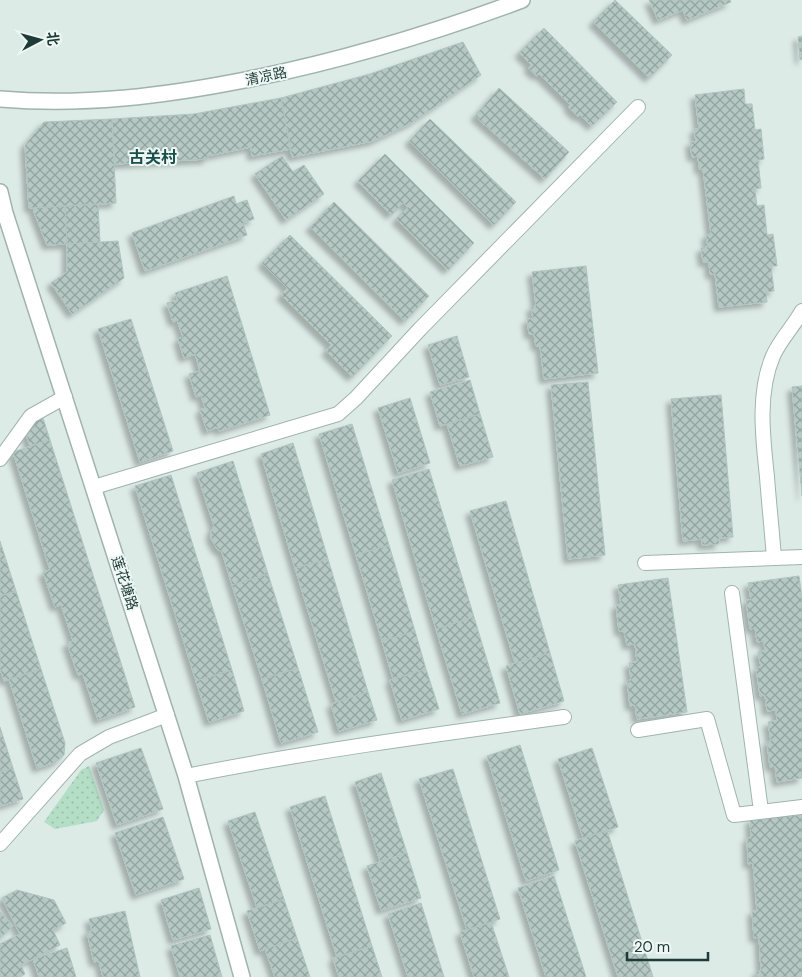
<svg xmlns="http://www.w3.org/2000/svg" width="802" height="977" font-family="'DM Sans','Noto Sans SC',sans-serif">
<defs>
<pattern id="green-dots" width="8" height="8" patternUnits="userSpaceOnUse" patternTransform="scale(1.25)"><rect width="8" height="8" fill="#b4dec6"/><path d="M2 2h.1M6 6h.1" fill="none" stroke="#9abfab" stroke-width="1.8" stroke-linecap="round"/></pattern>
<pattern id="building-cross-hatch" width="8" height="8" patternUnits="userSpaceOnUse" patternTransform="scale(1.25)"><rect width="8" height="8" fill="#b5c8c3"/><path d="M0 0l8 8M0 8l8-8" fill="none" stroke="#93a49f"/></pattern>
<filter id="shadow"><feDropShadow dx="-4.5" dy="4.5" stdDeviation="2.5" flood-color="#0004"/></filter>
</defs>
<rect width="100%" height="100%" fill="#ddebe7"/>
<path fill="url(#green-dots)" d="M 89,766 L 104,810 L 97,821 L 55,829 L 44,822 L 81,770 Z"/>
<path fill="url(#building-cross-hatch)" stroke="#afc5bf" filter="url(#shadow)" d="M 615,0 L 672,55 L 649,78 L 593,22 Z
M 649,0 L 730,0 L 731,2 L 687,20 L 683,10 L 658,20 Z
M 544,28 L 617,102 L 592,126 L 580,115 L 578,117 L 568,107 L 570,105 L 539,74 L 537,76 L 528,68 L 531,65 L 519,53 Z
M 802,36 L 802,59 L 800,60 L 798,37 Z
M 463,42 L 481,75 L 413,122 L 373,141 L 292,157 L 281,98 L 370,74 Z
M 499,88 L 569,152 L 545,179 L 475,116 Z
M 744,89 L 745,104 L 752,104 L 755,130 L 761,129 L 764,159 L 758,160 L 761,188 L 755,189 L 757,206 L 764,205 L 767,235 L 773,234 L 777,266 L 771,266 L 774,291 L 766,292 L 767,302 L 719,307 L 715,274 L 710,274 L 709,262 L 703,262 L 701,248 L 708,247 L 706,235 L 711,234 L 703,169 L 699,169 L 698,156 L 692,157 L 690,142 L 696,142 L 694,129 L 699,129 L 695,95 Z
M 281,98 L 291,149 L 252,156 L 251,147 L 207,156 L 208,159 L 115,164 L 112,119 L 194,114 Z
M 112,119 L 116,203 L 29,208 L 25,145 L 44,122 Z
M 430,119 L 516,202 L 494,225 L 409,141 Z
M 385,154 L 474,243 L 448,270 L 396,219 L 408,207 L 403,203 L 391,215 L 358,181 Z
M 282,156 L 293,172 L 304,165 L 324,194 L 286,220 L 255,174 Z
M 234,196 L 236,204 L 247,200 L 254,219 L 243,223 L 247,235 L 145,271 L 132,233 Z
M 334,202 L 429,296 L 405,321 L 310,227 Z
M 98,204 L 100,242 L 67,244 L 65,206 Z
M 65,206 L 67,244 L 47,245 L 34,212 L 34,208 Z
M 290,235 L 392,336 L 352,377 L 326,351 L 331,345 L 281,295 L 287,288 L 262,263 Z
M 118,241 L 124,278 L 72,314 L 51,283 L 67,272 L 67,244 Z
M 586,266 L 598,373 L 544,379 L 540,346 L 536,346 L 534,334 L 529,334 L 527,319 L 533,319 L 531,307 L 536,306 L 532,272 Z
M 227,276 L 270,415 L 219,431 L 218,427 L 207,431 L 200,410 L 205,408 L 201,395 L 196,397 L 189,374 L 200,371 L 195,354 L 184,358 L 178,339 L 183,337 L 177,320 L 173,322 L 167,303 L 178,300 L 175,293 Z
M 131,319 L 173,451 L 140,462 L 98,329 Z
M 457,336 L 469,377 L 440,385 L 428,345 Z
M 470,380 L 480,414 L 440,426 L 430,392 Z
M 588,382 L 605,555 L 568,559 L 551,385 Z
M 802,386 L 802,496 L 792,387 Z
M 721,395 L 733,537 L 719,538 L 719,544 L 702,545 L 702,539 L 683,541 L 671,399 Z
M 410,398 L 430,463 L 398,473 L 378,408 Z
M 480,414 L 493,457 L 460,466 L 447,424 Z
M 40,417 L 43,418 L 50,440 L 30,446 L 24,429 L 34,426 L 33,422 Z
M 352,424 L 389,545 L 356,555 L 319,434 Z
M 50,440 L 135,707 L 98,720 L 83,674 L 78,675 L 67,643 L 73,641 L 61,605 L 55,607 L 43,572 L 50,570 L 13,452 Z
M 293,443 L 328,559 L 295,568 L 261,454 Z
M 233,461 L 268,574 L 232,585 L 222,552 L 217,549 L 211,538 L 211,532 L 214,526 L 197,473 Z
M 429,469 L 474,617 L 436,629 L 392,480 Z
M 171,475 L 232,670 L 196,681 L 135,486 Z
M 506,501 L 550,653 L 515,663 L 470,511 Z
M 0,541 L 16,591 L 0,596 Z
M 389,545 L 415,631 L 382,641 L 356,555 Z
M 328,559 L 368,692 L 336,702 L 295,568 Z
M 268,574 L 298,668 L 262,679 L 232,585 Z
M 799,576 L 802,597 L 802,778 L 777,782 L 775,766 L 770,767 L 767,742 L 771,741 L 768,722 L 777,721 L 776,710 L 767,711 L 765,695 L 760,696 L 756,668 L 761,667 L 758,652 L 765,651 L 764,641 L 757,642 L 755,628 L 750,629 L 746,600 L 751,600 L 748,583 Z
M 668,578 L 687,712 L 637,719 L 635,705 L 630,706 L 627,681 L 631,680 L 629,663 L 637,662 L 635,644 L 627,645 L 624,631 L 619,631 L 616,605 L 621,604 L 618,585 Z
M 16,591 L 41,669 L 4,681 L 0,669 L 0,596 Z
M 474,617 L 500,703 L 462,714 L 436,629 Z
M 415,631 L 426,669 L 393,679 L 382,641 Z
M 550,653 L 564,701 L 520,714 L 506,666 Z
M 298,668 L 318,732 L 281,743 L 262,679 Z
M 41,669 L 65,743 L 64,755 L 56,762 L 37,768 L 9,679 Z
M 426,669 L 439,709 L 402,720 L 390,680 Z
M 232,670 L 244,711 L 209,722 L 196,681 Z
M 368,692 L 377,720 L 339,731 L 331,704 Z
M 0,727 L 13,768 L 0,772 Z
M 520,745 L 559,870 L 526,881 L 487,756 Z
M 141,748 L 163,809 L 117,825 L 96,763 Z
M 592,748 L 618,827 L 583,838 L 558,759 Z
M 13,768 L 23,799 L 0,806 L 0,772 Z
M 453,769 L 500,919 L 467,930 L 419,779 Z
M 381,773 L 407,853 L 380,861 L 355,782 Z
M 325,796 L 372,946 L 337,957 L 290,807 Z
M 255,812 L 284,899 L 257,908 L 228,821 Z
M 802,815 L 802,977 L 757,977 L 756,972 L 761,971 L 759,937 L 754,938 L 752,911 L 757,911 L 753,863 L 748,864 L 747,838 L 751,838 L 750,819 Z
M 163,817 L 184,879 L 136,895 L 115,833 Z
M 607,830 L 653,977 L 618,977 L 575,841 Z
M 407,853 L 421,898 L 381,910 L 367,866 Z
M 554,876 L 586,977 L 546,977 L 518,888 Z
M 199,888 L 211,929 L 173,940 L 161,900 Z
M 17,890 L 54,900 L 66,923 L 53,930 L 60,945 L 21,965 L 25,974 L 20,977 L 0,977 L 0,944 L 20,934 L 2,898 Z
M 284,899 L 297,938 L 260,951 L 247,911 Z
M 421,903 L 444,977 L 408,977 L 388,914 Z
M 125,911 L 140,977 L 103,977 L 99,961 L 94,962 L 87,932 L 92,931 L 89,919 Z
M 0,912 L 13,926 L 0,938 Z
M 491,922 L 509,977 L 474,977 L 460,932 Z
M 210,935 L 222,977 L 180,977 L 171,946 Z
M 297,938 L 310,977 L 275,977 L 265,949 Z
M 372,946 L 382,977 L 339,977 L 333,958 Z
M 67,948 L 76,977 L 39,977 L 33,959 Z"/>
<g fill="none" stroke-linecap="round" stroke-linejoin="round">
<g stroke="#a0b3af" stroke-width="16">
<path id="service" d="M 0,459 L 31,416 L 65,397
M 94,487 L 338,414 L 356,398 L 420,329 L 638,107
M 774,558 C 772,531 769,504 767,477 C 763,439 757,393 773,356 C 780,340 793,327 802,311
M 645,563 L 802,557
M 732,593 L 761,811
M 638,730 L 707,719 L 734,815 L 802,807
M 186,776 C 311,751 438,734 564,717
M 0,844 L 80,754 L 109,737 L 167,715"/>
</g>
<g stroke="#a0b3af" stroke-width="18">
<path id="minor" d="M 0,192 L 5,213 L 186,776 L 242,977"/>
</g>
<g stroke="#a0b3af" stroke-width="18">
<path id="tertiary" d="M 0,99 C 83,106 164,96 245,80 C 340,61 431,34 522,0"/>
</g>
<use href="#service" stroke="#fff" stroke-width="14"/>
<use href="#minor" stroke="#fff" stroke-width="15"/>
<use href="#tertiary" stroke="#fff" stroke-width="15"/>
</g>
<g text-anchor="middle" stroke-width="4" stroke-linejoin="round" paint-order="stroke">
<g font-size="14" fill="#1e3b38" stroke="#eef7f4">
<text transform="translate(266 76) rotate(-12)" y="5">清凉路</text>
<text transform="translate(125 583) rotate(72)" y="5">莲花塘路</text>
</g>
<g font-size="16" font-weight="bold" fill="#184f4a" stroke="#eef7f4">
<text x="153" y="163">古关村</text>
</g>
</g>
<g transform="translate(40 40) rotate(84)" stroke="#eef7f4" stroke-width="4" paint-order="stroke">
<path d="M0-4L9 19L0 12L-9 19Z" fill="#1e3b38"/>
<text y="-8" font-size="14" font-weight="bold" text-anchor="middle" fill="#1e3b38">北</text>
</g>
<path d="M627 952v8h81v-8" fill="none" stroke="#1e3b38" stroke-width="2.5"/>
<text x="634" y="952" font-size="15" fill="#1e3b38" stroke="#eef7f4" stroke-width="4" paint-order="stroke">20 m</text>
</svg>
